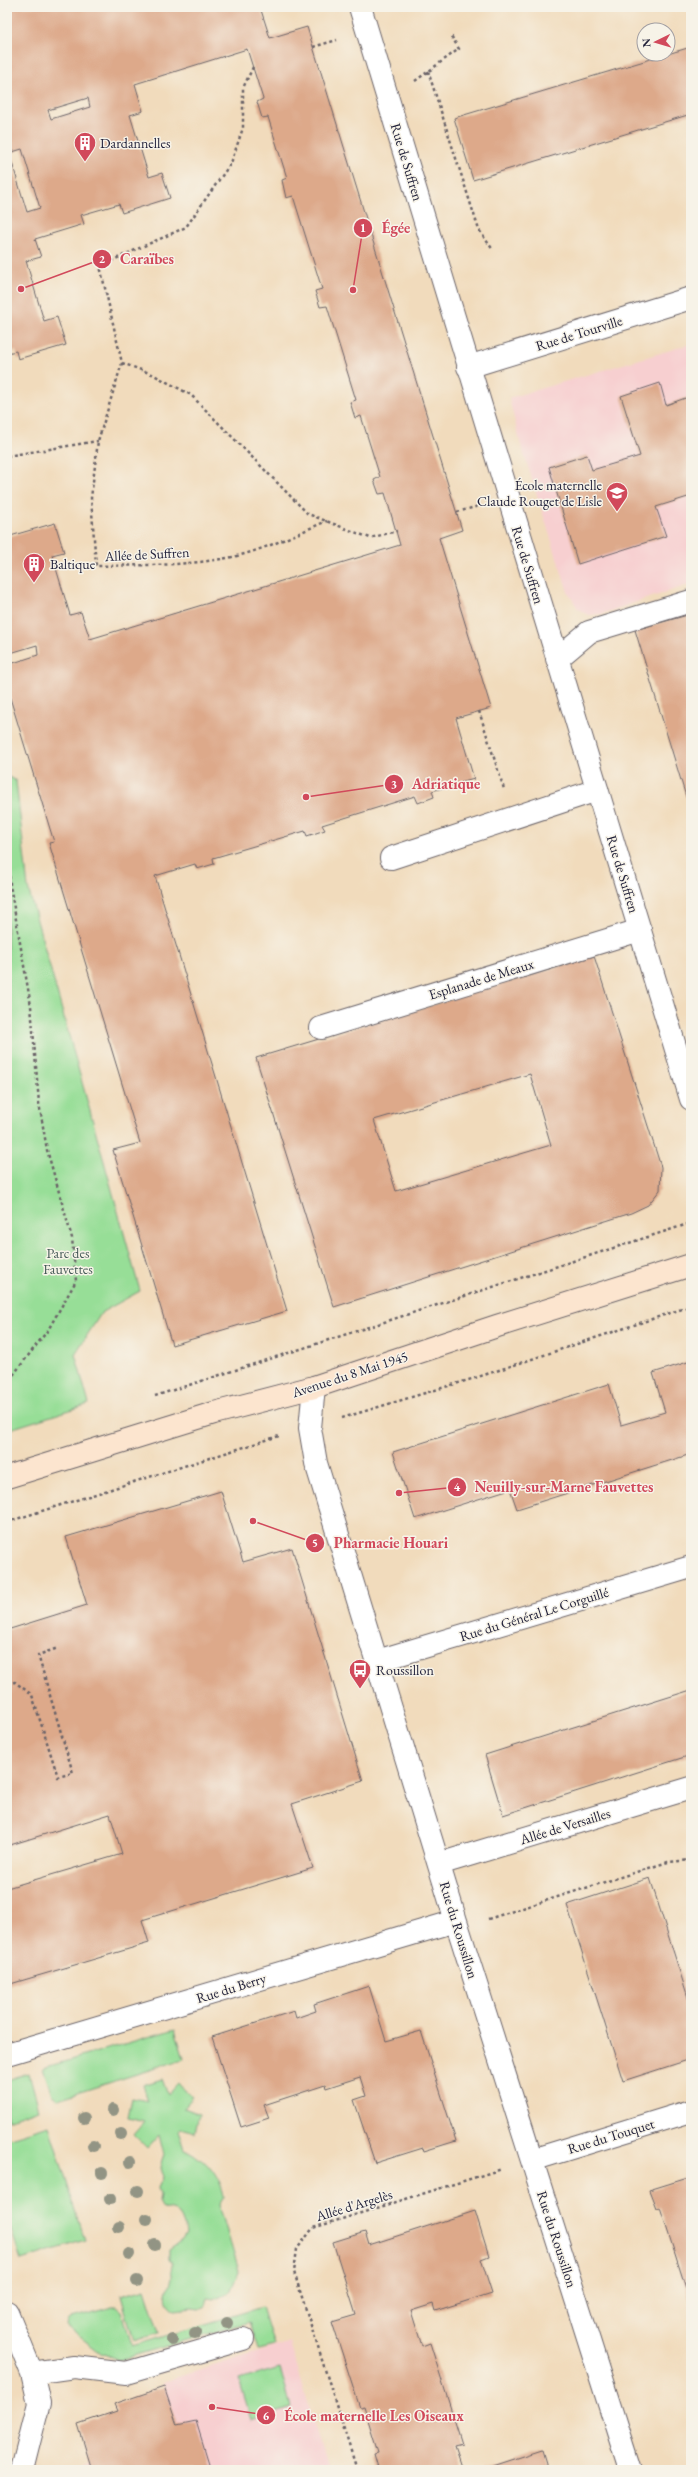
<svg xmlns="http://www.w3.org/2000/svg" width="698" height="2477" font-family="'EB Garamond',serif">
<rect width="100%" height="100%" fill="#f7f3e8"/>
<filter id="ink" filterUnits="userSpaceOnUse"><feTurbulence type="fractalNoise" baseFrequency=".025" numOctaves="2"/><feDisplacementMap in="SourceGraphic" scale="8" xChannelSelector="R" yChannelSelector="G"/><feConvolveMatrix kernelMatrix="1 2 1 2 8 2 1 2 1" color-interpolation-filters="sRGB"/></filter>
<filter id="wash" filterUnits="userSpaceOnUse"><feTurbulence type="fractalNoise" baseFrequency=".012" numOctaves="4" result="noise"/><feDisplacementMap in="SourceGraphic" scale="16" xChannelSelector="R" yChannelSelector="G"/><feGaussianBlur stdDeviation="0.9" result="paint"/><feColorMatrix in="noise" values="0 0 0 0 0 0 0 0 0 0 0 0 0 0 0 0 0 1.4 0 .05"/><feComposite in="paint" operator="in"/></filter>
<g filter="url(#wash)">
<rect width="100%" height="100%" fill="#f1dbbc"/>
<path fill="#f7cfd0" d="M 691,344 L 691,584 L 601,614 L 588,615 L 578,609 L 568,592 L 520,442 L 509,398 Z
M 290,2342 L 328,2470 L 72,2470 L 90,2464 L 78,2424 L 117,2411 L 114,2404 L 164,2387 L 162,2382 Z"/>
<path fill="#97de97" stroke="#5c8069" d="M 7,776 L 16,781 L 28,888 L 140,1291 L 102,1312 L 75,1354 L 89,1404 L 7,1430 Z
M 175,2029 L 184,2059 L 58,2099 L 52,2095 L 43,2068 Z
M 29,2073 L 39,2109 L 7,2120 L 7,2080 Z
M 162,2079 L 168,2095 L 178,2084 L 193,2097 L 183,2108 L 199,2114 L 195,2133 L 180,2129 L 178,2131 L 184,2149 C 204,2156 220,2176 224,2197 L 219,2205 L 239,2271 L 230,2292 L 214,2299 L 207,2298 L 205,2306 L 199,2309 L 192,2308 L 175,2310 C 157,2300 173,2285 172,2275 C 172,2270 170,2268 173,2263 L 169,2260 L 169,2249 L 182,2240 L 186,2234 C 185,2228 180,2210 172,2209 C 169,2208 167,2210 163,2209 L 159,2202 L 160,2195 L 158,2188 L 163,2177 L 160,2167 L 164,2155 L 159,2135 L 147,2148 L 133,2134 L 144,2121 L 128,2117 L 132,2098 L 148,2101 L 143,2085 Z
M 49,2126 L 85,2240 L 21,2260 L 7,2217 L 7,2139 Z
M 145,2289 L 159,2333 L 134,2341 L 121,2296 Z
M 112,2307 L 117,2307 L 122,2311 L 132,2346 L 262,2307 L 274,2346 L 258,2350 L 249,2322 L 119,2360 L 101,2353 L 67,2327 L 68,2321 L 72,2318 Z
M 280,2368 L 291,2408 L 251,2420 L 239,2380 Z"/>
<g id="blocks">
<path fill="#dda98a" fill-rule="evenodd" d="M 7,7 L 260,7 L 270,38 L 307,27 L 462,530 L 439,538 L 491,708 L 456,718 L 474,779 L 432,791 L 434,797 L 418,803 L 415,796 L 322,825 L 325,830 L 307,836 L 305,831 L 213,858 L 214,864 L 197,869 L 195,864 L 155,876 L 287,1311 L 172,1345 L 113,1150 L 140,1143 L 49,843 L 54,842 L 7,688 L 7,665 L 38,655 L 37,645 L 7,654 L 7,537 L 55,523 L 64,552 L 52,555 L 70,615 L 81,612 L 90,639 L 400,545 L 385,493 L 379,494 L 374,480 L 380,477 L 361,416 L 355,418 L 350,402 L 356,400 L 327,306 L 320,307 L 315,291 L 322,289 L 293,196 L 286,198 L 282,180 L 287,178 L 268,117 L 262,118 L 257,102 L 263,99 L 247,49 L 135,84 L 143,111 L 130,115 L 149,177 L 162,173 L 170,198 L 122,213 L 119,204 L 81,215 L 84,224 L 35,239 L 41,257 L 26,261 L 44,321 L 57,317 L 66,345 L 18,359 L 16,351 L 7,353 ZM 88,98 L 90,107 L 51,119 L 48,110 ZM 22,149 L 40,208 L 27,212 L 9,153 Z
M 691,47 L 691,114 L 473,180 L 454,118 Z
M 660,383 L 666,405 L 691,396 L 691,496 L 656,507 L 666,536 L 578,564 L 549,467 L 587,455 L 592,470 L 640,456 L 621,396 Z
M 691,614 L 691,813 L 635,630 Z
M 594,956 L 661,1167 L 660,1190 L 648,1205 L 631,1213 L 334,1307 L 256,1058 ZM 530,1074 L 551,1145 L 396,1191 L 374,1120 Z
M 691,1361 L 691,1454 L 517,1509 L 510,1489 L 415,1519 L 393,1452 L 609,1384 L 621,1425 L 665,1412 L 653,1373 Z
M 221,1491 L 243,1562 L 292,1548 L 363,1781 L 292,1804 L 313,1868 L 142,1920 L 149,1943 L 7,1985 L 7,1888 L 122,1854 L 110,1814 L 7,1846 L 7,1630 L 87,1605 L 66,1537 Z
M 691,1690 L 691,1755 L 503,1815 L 485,1755 Z
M 650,1878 L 691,2007 L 691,2059 L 623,2081 L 567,1905 Z
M 369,1986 L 386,2041 L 421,2031 L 456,2141 L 424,2151 L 423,2148 L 375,2163 L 354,2100 L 366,2096 L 360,2077 L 326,2088 L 325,2085 L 264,2105 L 269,2118 L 241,2127 L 212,2037 L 294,2011 L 296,2018 L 316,2011 L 314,2004 Z
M 691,2177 L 691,2304 L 660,2207 L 656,2208 L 649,2190 Z
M 475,2211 L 489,2256 L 481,2259 L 492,2293 L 435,2311 L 433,2304 L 411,2311 L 422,2346 L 430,2343 L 462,2444 L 454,2446 L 462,2470 L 379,2470 L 374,2453 L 378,2452 L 364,2407 L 360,2408 L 332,2322 L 356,2315 L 333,2242 L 365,2232 L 369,2245 Z
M 164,2387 L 177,2425 L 196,2421 L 211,2470 L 92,2470 L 78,2424 L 117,2411 L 114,2404 Z
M 542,2450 L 548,2470 L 484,2469 Z"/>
</g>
</g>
<g filter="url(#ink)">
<use href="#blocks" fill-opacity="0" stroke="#6a6368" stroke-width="1"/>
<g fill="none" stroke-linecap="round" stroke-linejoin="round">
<g stroke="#6a6368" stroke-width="24">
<path id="lane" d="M 557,659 L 589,632 L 691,601
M 391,858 L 597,790
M 321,1028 L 640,930
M 7,2312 L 32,2373 L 39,2403 L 22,2470
M 32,2373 L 74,2367 L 126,2373 L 243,2339"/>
</g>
<g stroke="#6a6368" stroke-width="24">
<path id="street" d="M 360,7 L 691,1099
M 468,367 L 691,298
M 314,1387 L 310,1428 L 316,1463 L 456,1921 L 630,2470
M 377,1661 L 691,1567
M 439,1864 L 691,1788
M 7,2054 L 456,1921
M 532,2160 L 691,2111"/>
</g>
<g stroke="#6a6368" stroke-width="24">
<path id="secondary" d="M 7,1477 L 214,1413 L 314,1387 L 497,1326 L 691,1265"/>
</g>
<path stroke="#6a6368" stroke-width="2.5" stroke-dasharray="3 3" stroke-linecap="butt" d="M 313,47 L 337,40
M 253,67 L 243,88 L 243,128 L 231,163 L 186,227 L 100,266 L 122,363 L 98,441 L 91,498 L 96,566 C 137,565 180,566 221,559 C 257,554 293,535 327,521
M 428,71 L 479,230 L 493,250
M 415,81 L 459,49 L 450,34
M 122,363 L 152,374 L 191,395 L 308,514 L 370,538 L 397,531
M 7,456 L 98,441
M 457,512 L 479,506
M 479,711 L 504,789
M 7,822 L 10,885 L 31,1006 L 39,1103 L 47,1150 L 72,1238 L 76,1281 L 48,1330 L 7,1383
M 155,1396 L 691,1223
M 342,1418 L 475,1378 L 691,1306
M 7,1522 L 279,1436
M 7,1683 L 15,1682 L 32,1695 L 58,1777 L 73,1773 L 38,1655 L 58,1648
M 488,1919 L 668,1862 L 691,1860
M 357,2470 L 294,2272 L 297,2249 L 313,2228 L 502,2169"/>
<use href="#lane" stroke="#fff" stroke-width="22"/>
<use href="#street" stroke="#fff" stroke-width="22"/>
<use href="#secondary" stroke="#fce5cf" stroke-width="22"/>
</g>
<g fill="#929484">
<circle cx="113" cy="2110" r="6"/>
<circle cx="84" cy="2118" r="6"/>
<circle cx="121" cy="2134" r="6"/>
<circle cx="93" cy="2146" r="6"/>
<circle cx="130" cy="2162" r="6"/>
<circle cx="102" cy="2173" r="6"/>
<circle cx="138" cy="2191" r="6"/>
<circle cx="110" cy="2199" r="6"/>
<circle cx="147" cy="2219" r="6"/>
<circle cx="119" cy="2227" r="6"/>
<circle cx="155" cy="2245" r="6"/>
<circle cx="129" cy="2254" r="6"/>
<circle cx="137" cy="2281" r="6"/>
<circle cx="227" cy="2323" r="6"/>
<circle cx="195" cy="2333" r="6"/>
<circle cx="172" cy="2340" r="6"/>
</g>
</g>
<defs>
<g id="building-pin" transform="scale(1.15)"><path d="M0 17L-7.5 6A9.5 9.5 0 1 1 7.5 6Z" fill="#d1495b" stroke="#f7f3e8"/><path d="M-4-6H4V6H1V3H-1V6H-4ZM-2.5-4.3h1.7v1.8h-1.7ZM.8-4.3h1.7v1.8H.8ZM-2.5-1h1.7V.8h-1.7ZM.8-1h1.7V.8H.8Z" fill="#fff"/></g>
<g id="school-pin" transform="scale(1.15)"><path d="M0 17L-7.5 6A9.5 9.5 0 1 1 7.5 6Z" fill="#d1495b" stroke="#f7f3e8"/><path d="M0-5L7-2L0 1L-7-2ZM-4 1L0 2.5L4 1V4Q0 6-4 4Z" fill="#fff"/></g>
<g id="bus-pin" transform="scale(1.15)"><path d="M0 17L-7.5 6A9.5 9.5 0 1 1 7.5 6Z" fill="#d1495b" stroke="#f7f3e8"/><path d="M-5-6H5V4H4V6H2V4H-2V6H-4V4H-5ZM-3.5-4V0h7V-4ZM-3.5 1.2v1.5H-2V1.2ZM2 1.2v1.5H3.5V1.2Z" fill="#fff"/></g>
</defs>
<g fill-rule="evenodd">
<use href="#building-pin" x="85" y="143"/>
<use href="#school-pin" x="617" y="493"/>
<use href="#building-pin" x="34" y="564"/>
<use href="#bus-pin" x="360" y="1670"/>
</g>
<g text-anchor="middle" stroke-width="3" stroke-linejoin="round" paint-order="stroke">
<g font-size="14" fill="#22223b" stroke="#f7f3e8" text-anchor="start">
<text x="100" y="148">Dardannelles</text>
<text x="602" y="490" text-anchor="end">École maternelle<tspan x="602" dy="16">Claude Rouget de Lisle</tspan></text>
<text x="50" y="569">Baltique</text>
<text x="376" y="1675">Roussillon</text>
</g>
<g font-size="14" fill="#22223b" stroke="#f7f3e8">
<text transform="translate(407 162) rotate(73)" y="5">Rue de Suffren</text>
<text transform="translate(579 333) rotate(-17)" y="5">Rue de Tourville</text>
<text transform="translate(147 554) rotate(-3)" y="5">Allée de Suffren</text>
<text transform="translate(528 565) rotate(73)" y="5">Rue de Suffren</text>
<text transform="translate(623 874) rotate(73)" y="5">Rue de Suffren</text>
<text transform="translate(481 979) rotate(-17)" y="5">Esplanade de Meaux</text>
<text transform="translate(350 1374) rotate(-18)" y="5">Avenue du 8 Mai 1945</text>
<text transform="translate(534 1614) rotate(-17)" y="5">Rue du Général Le Corguillé</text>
<text transform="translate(565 1826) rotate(-17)" y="5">Allée de Versailles</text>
<text transform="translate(459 1930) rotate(73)" y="5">Rue du Roussillon</text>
<text transform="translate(231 1988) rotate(-17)" y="5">Rue du Berry</text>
<text transform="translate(611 2136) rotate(-17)" y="5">Rue du Touquet</text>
<text transform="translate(354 2205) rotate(-17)" y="5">Allée d'Argelès</text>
<text transform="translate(557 2239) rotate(72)" y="5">Rue du Roussillon</text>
</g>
<g font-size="14" fill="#455a57" stroke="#f7f3e8">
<text x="68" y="1258">Parc des<tspan x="68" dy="16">Fauvettes</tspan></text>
</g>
</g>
<path fill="none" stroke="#d1495b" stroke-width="1.5" d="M353 290L363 228M21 289L102 259M306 797L394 784M399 1493L457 1487M253 1521L315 1543M212 2407L266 2415"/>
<g fill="#d1495b" stroke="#f7f3e8" stroke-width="1.5">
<circle cx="353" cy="290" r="4"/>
<circle cx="21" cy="289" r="4"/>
<circle cx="306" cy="797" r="4"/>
<circle cx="399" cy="1493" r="4"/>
<circle cx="253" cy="1521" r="4"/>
<circle cx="212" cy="2407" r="4"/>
<circle cx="363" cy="228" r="10"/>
<circle cx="102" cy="259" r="10"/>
<circle cx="394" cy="784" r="10"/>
<circle cx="457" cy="1487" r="10"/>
<circle cx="315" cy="1543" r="10"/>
<circle cx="266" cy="2415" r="10"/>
</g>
<g font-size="12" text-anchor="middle" font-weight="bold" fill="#fff">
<text x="363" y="232">1</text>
<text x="102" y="263">2</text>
<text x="394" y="788">3</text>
<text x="457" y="1491">4</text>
<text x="315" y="1547">5</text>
<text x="266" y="2420">6</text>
</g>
<g font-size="15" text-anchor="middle" font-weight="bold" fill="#d1495b" stroke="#f7f3e8" stroke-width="3" stroke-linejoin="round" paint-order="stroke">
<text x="396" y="233">Égée</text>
<text x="147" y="264">Caraïbes</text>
<text x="446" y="789">Adriatique</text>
<text x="564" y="1492">Neuilly-sur-Marne Fauvettes</text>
<text x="391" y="1548">Pharmacie Houari</text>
<text x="374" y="2421">École maternelle Les Oiseaux</text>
</g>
<rect width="698" height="2477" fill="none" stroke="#f7f3e8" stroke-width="24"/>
<g transform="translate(656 42) rotate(265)"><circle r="19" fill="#f7f3e8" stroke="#a29fa3"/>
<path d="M0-3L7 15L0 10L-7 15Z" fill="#d1495b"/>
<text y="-6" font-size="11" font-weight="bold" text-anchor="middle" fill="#22223b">N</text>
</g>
</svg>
